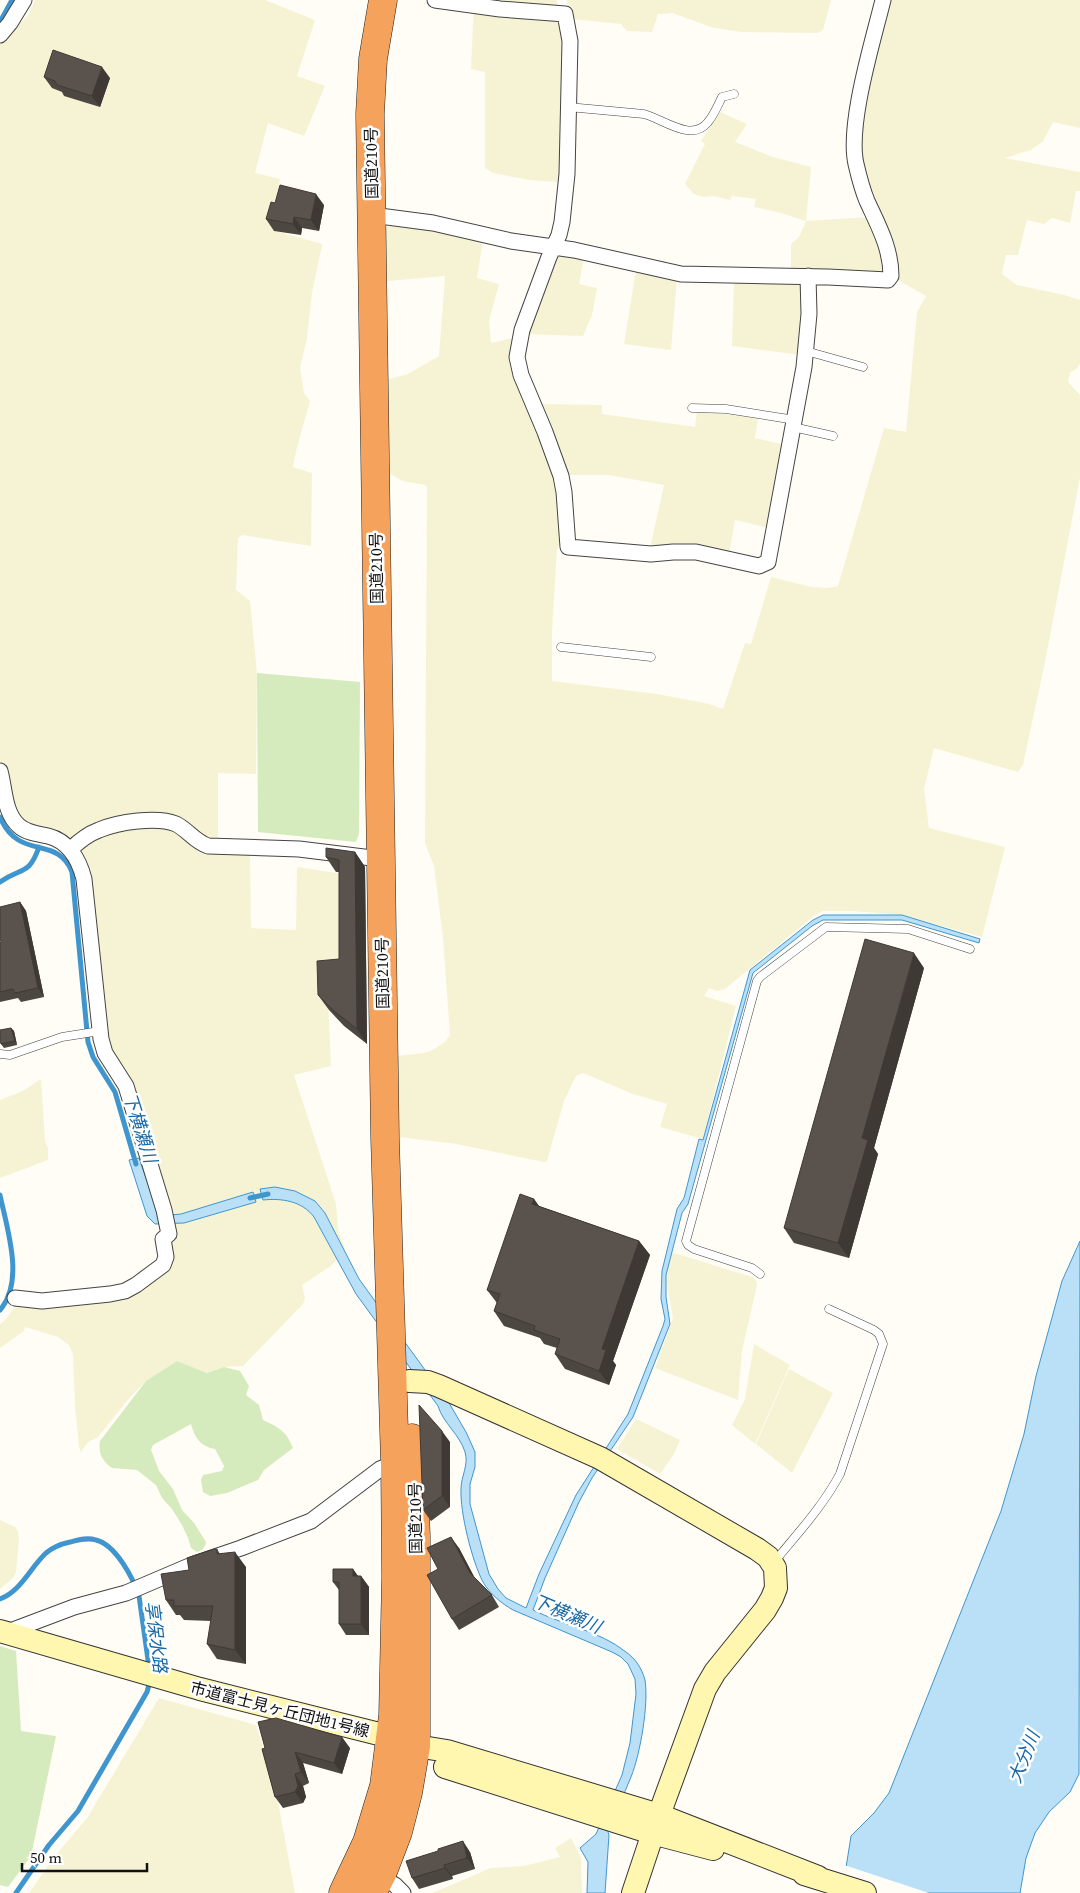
<svg xmlns="http://www.w3.org/2000/svg" width="1080" height="1893" font-family="'Source Serif 4','Noto Sans JP',serif">
<rect width="100%" height="100%" fill="#fffdf5"/>
<path fill="#f6f3d4" d="M 35,0 L 265,0 L 315,20 L 297,76 L 325,86 L 304,136 L 268,123 L 255,173 L 280,179 L 271,228 L 276,231 L 322,244 L 322,246 L 312,292 L 307,338 L 300,368 L 304,393 L 310,401 L 296,451 L 293,467 L 312,473 L 311,546 L 242,535 L 238,538 L 236,590 L 250,601 L 257,673 L 256,774 L 218,773 L 218,843 L 209,843 L 175,818 L 71,839 L 28,825 L 17,813 L 11,789 L 0,760 L 0,44 L 29,14 Z
M 461,0 L 557,0 L 562,34 L 563,63 L 559,182 L 529,180 L 493,173 L 485,168 L 485,72 L 471,69 L 474,2 Z
M 567,0 L 831,0 L 823,30 L 818,33 L 742,32 L 714,28 L 672,13 L 658,14 L 652,32 L 627,31 L 621,24 L 572,19 Z
M 887,0 L 1080,0 L 1080,128 L 1053,122 L 1043,141 L 1031,150 L 1005,158 L 1080,172 L 1080,191 L 1076,191 L 1070,223 L 1052,218 L 1044,224 L 1027,220 L 1018,255 L 1006,255 L 1002,274 L 1017,285 L 1064,295 L 1080,300 L 1080,364 L 1075,370 L 1070,372 L 1068,382 L 1080,395 L 1080,477 L 1046,657 L 1023,765 L 1018,772 L 934,748 L 924,789 L 929,828 L 1005,847 L 982,937 L 902,915 L 853,911 L 823,911 L 815,915 L 725,989 L 717,991 L 709,988 L 704,996 L 736,1006 L 703,1139 L 660,1127 L 667,1104 L 633,1094 L 583,1073 L 576,1076 L 564,1101 L 547,1161 L 544,1162 L 456,1144 L 399,1137 L 396,1134 L 396,1056 L 424,1053 L 433,1050 L 445,1042 L 450,1035 L 443,938 L 434,866 L 425,843 L 427,487 L 425,485 L 402,481 L 389,473 L 387,381 L 389,379 L 408,374 L 439,356 L 445,276 L 388,281 L 384,277 L 386,228 L 392,225 L 408,228 L 429,227 L 483,240 L 477,278 L 499,284 L 489,321 L 491,343 L 516,337 L 557,477 L 560,543 L 557,549 L 552,631 L 552,681 L 657,694 L 709,704 L 723,709 L 745,643 L 751,644 L 771,577 L 811,587 L 827,588 L 838,586 L 884,428 L 906,432 L 917,312 L 926,296 L 898,280 L 861,165 L 860,126 Z
M 720,112 L 747,124 L 735,142 L 773,157 L 811,167 L 806,221 L 872,217 L 888,273 L 791,270 L 791,244 L 799,237 L 806,221 L 781,213 L 754,207 L 756,199 L 732,196 L 730,200 L 713,196 L 702,197 L 694,194 L 685,184 L 705,144 L 701,141 Z
M 556,253 L 584,257 L 579,284 L 597,288 L 592,315 L 583,336 L 526,334 Z
M 636,270 L 677,278 L 671,350 L 624,344 Z
M 734,280 L 801,282 L 802,287 L 801,355 L 732,346 Z
M 538,404 L 602,405 L 602,414 L 695,427 L 697,411 L 758,418 L 755,438 L 785,445 L 770,528 L 735,520 L 729,554 L 650,548 L 664,485 L 609,475 L 566,475 Z
M 151,828 L 166,829 L 177,834 L 186,839 L 200,853 L 249,854 L 250,858 L 251,928 L 296,930 L 297,867 L 349,875 L 349,974 L 327,976 L 331,1066 L 294,1075 L 336,1204 L 338,1229 L 345,1249 L 332,1265 L 302,1285 L 305,1298 L 303,1304 L 245,1364 L 243,1366 L 224,1367 L 207,1373 L 177,1361 L 146,1381 L 130,1397 L 98,1437 L 88,1442 L 81,1452 L 79,1447 L 75,1406 L 73,1354 L 69,1345 L 58,1337 L 25,1327 L 24,1331 L 0,1348 L 0,1324 L 5,1320 L 18,1303 L 107,1298 L 170,1257 L 108,1045 L 88,870 L 82,854 L 83,847 L 86,844 L 102,836 L 120,831 Z
M 41,1079 L 45,1141 L 48,1148 L 48,1160 L 0,1178 L 0,1100 L 23,1091 Z
M 671,1252 L 752,1277 L 756,1280 L 757,1285 L 742,1351 L 738,1400 L 655,1368 L 673,1318 L 666,1280 Z
M 754,1344 L 790,1365 L 755,1444 L 732,1425 L 745,1399 Z
M 789,1369 L 833,1393 L 792,1473 L 756,1444 Z
M 636,1419 L 680,1440 L 674,1454 L 660,1474 L 617,1449 Z
M 0,1520 L 15,1527 L 18,1531 L 19,1539 L 16,1572 L 13,1578 L 0,1589 Z
M 159,1698 L 256,1725 L 264,1749 L 278,1802 L 295,1893 L 29,1893 L 55,1856 L 87,1818 Z
M 571,1838 L 581,1858 L 582,1893 L 432,1893 L 491,1868 L 524,1866 L 560,1857 L 555,1848 Z"/>
<path fill="#d5ebbd" d="M 257,673 L 360,682 L 359,834 L 356,842 L 258,832 Z
M 177,1361 L 207,1373 L 224,1367 L 240,1371 L 249,1386 L 246,1395 L 259,1405 L 263,1420 C 280,1428 286,1431 293,1448 L 264,1470 L 258,1480 L 227,1493 L 210,1496 L 203,1492 L 201,1480 L 203,1475 L 222,1471 L 224,1466 L 215,1449 C 200,1446 195,1438 191,1424 L 153,1445 L 151,1450 L 159,1471 L 173,1489 L 182,1510 L 194,1523 L 206,1542 L 205,1546 L 202,1550 L 197,1552 L 191,1548 L 188,1538 L 182,1525 L 172,1509 L 162,1498 L 156,1485 L 137,1470 L 112,1468 C 102,1461 98,1453 100,1441 L 146,1381 Z
M 0,1646 L 16,1651 L 21,1731 L 56,1736 L 31,1856 L 8,1887 L 0,1885 Z"/>
<path fill="#b9e0f7" stroke="#3f96cf" d="M 823,915 L 902,915 L 980,939 L 979,943 L 902,920 L 823,920 L 812,926 L 753,973 L 688,1204 L 682,1213 L 666,1275 L 666,1297 L 670,1324 L 633,1417 L 592,1478 L 579,1502 L 545,1578 L 533,1610 C 563,1625 600,1631 626,1652 C 636,1659 642,1669 645,1680 C 649,1704 640,1755 631,1777 C 624,1795 615,1812 607,1829 L 609,1835 L 605,1893 L 587,1893 L 588,1862 L 580,1848 L 596,1834 L 622,1775 L 630,1743 L 636,1694 L 635,1679 L 628,1664 L 621,1657 L 612,1652 L 513,1610 C 501,1603 490,1594 483,1582 C 472,1561 460,1513 461,1489 C 461,1476 469,1465 465,1452 C 460,1435 443,1423 438,1406 L 356,1294 L 314,1217 C 302,1201 282,1198 263,1200 L 260,1189 L 275,1187 L 295,1191 L 315,1201 L 325,1213 L 359,1279 L 449,1403 L 466,1432 L 475,1452 L 475,1467 L 470,1484 L 470,1504 L 489,1574 L 498,1589 L 506,1598 L 526,1608 L 539,1574 L 576,1495 L 628,1414 L 663,1326 L 665,1319 L 661,1299 L 662,1271 L 677,1209 L 684,1198 L 699,1139 L 703,1140 L 750,970 L 813,920 Z
M 139,1158 L 157,1210 L 171,1215 L 181,1214 L 253,1192 L 256,1202 L 184,1223 L 155,1224 L 147,1216 L 129,1160 Z
M 1080,1241 L 1079,1774 L 1070,1792 L 1049,1812 L 1035,1833 L 1026,1858 L 1020,1893 L 842,1893 L 851,1836 L 874,1813 L 889,1793 L 1001,1511 L 1024,1434 L 1036,1376 L 1062,1281 Z"/>
<path fill="#fffdf5" d="M 844,1865 L 929,1893 L 839,1893 Z"/>
<g fill="none" stroke-linecap="round" stroke-linejoin="round">
<path stroke="#3f96cf" stroke-width="5" d="M 0,22 L 12,0
M 0,817 C 19,862 57,834 72,872 L 88,1042 L 93,1057 L 115,1092 L 136,1164
M 0,882 C 21,867 29,876 39,847
M 0,1195 C 7,1229 25,1281 0,1310
M 250,1198 L 268,1194
M 0,1599 C 21,1591 30,1568 46,1553 C 53,1547 61,1544 70,1542 C 78,1540 87,1537 96,1540 C 116,1545 133,1578 139,1596 L 149,1667
M 16,1893 L 49,1845 L 78,1811 L 147,1692 L 150,1681"/>
<g stroke="#444" stroke-width="9">
<path id="lane" d="M 568,107 L 644,114 C 663,119 692,143 708,122 C 714,115 718,105 722,97 L 734,94
M 806,351 L 863,367
M 692,408 L 726,409 L 795,420
M 793,427 L 833,436
M 561,647 L 651,657
M 0,1054 L 10,1055 L 62,1037 L 100,1031
M 760,1274 L 752,1268 L 694,1249 L 688,1245 L 686,1241 L 757,981 L 760,977 L 826,927 L 908,929 L 970,949
M 775,1561 C 798,1533 823,1506 840,1474 L 883,1344 L 879,1334 L 874,1330 L 829,1309"/>
</g>
<g stroke="#444" stroke-width="17">
<path id="street" d="M 435,0 L 500,9 L 565,14 L 570,41 L 567,174 L 562,222 L 559,235 L 549,257 L 522,330 L 517,357 L 521,375 L 545,432 L 561,476 L 564,492 L 568,547 L 651,554 L 673,552 L 696,552 L 759,566 L 768,562 L 804,367 L 809,314 L 808,276
M 0,35 L 10,23 L 24,0
M 372,215 L 433,223 L 511,241 L 574,250 L 681,274 L 828,277 L 888,280 L 891,276 C 891,248 878,225 867,201 C 862,189 859,177 856,164 C 847,125 873,41 883,0
M 0,771 C 5,789 4,813 19,826 C 27,833 38,834 48,836 C 68,841 79,859 84,879 L 101,1039 L 105,1053 L 126,1086 L 164,1210 L 169,1234 L 163,1239 L 166,1257 L 163,1265 L 136,1285 L 125,1291 L 110,1294 L 42,1301 L 15,1298
M 70,850 C 78,842 88,834 99,830 C 118,822 157,816 176,824 C 188,830 195,842 208,846 L 299,849 L 380,859
M 5,1633 L 74,1607 L 126,1593 L 194,1564 L 241,1548 L 311,1521 L 380,1469 L 395,1463
M 380,1877 L 395,1885 L 403,1893"/>
</g>
<g stroke="#333" stroke-width="24">
<path id="secondary" d="M 409,1381 L 428,1382 L 439,1386 L 600,1458 L 757,1549 L 768,1557 L 775,1568 L 776,1588 L 772,1598 L 765,1610 L 715,1672 L 705,1689 L 659,1815 L 633,1893
M 0,1631 L 200,1689 L 391,1737 L 416,1746 L 447,1751 L 659,1815 L 818,1877
M 445,1767 L 652,1833 L 713,1849
M 804,1874 L 865,1893"/>
</g>
<g stroke="#222" stroke-width="29">
<path id="highway" d="M 343,1893 L 367,1842 L 384,1786 L 393,1715 L 396,1577 L 395,1463 L 385,1138 L 370,114 L 373,59 L 383,0
M 372,1893 L 382,1874 L 398,1832 L 408,1793 L 416,1746 L 416,1536 L 412,1438"/>
</g>
<use href="#lane" stroke="#fff" stroke-width="8"/>
<use href="#street" stroke="#fff" stroke-width="15"/>
<use href="#secondary" stroke="#fff6b0" stroke-width="22"/>
<use href="#highway" stroke="#f5a25d" stroke-width="28"/>
</g>
<path fill="#4d4742" d="M 44,77 L 110,78 L 100,107 L 64,96 L 62,92 L 52,88 Z
M 324,205 L 319,231 L 302,228 L 301,235 L 274,231 L 266,219 Z
M 355,852 L 365,867 L 367,1044 L 344,1026 L 329,1010 L 318,995 L 339,959 L 339,872 L 336,872 L 326,857 Z
M 20,902 L 26,911 L 44,997 L 21,1002 L 18,998 L 0,1002 L 0,943 L 1,942 Z
M 924,968 L 874,1148 L 878,1154 L 849,1258 L 794,1243 L 784,1228 Z
M 11,1028 L 14,1031 L 17,1045 L 4,1048 L 1,1044 Z
M 534,1199 L 539,1206 L 639,1241 L 650,1255 L 613,1361 L 616,1365 L 609,1385 L 565,1369 L 555,1354 L 557,1348 L 544,1344 L 540,1338 L 504,1326 L 494,1311 L 497,1303 L 487,1290 Z
M 450,1442 L 450,1507 L 431,1521 L 423,1510 Z
M 459,1548 L 474,1577 L 492,1595 L 499,1607 L 459,1630 L 452,1619 L 438,1569 Z
M 217,1549 L 220,1554 L 246,1567 L 246,1664 L 217,1659 L 207,1644 L 211,1621 L 184,1620 L 180,1615 L 176,1615 L 166,1600 L 189,1570 Z
M 353,1569 L 358,1576 L 361,1576 L 369,1587 L 369,1635 L 346,1635 L 339,1624 L 339,1590 L 333,1582 Z
M 350,1748 L 342,1774 L 303,1763 L 309,1783 L 303,1786 L 306,1797 L 303,1803 L 283,1808 L 275,1797 L 262,1749 Z
M 470,1852 L 475,1869 L 452,1876 L 453,1879 L 419,1889 L 412,1878 Z"/>
<path fill="#3f3936" d="M 102,67 L 110,78 L 100,107 L 92,96 Z
M 316,194 L 324,205 L 319,231 L 311,220 Z
M 294,217 L 302,228 L 301,235 L 293,224 Z
M 355,852 L 365,867 L 367,1044 L 357,1029 Z
M 20,902 L 26,911 L 44,997 L 38,988 Z
M 914,953 L 924,968 L 874,1148 L 878,1154 L 849,1258 L 838,1243 L 862,1138 Z
M 11,1028 L 14,1031 L 17,1045 L 15,1041 Z
M 534,1199 L 544,1214 L 532,1204 Z
M 639,1241 L 650,1255 L 613,1361 L 616,1365 L 609,1385 L 599,1371 L 602,1349 Z
M 442,1431 L 450,1442 L 450,1507 L 442,1496 Z
M 451,1537 L 459,1548 L 478,1584 L 470,1573 Z
M 235,1552 L 246,1567 L 246,1664 L 235,1650 Z
M 353,1569 L 361,1581 L 361,1576 L 369,1587 L 369,1635 L 361,1624 L 353,1576 Z
M 342,1737 L 350,1748 L 342,1774 L 334,1763 Z
M 295,1752 L 303,1763 L 309,1783 L 301,1772 Z
M 295,1774 L 303,1786 L 306,1797 L 303,1803 L 295,1792 Z
M 463,1841 L 470,1852 L 475,1869 L 467,1858 Z
M 444,1865 L 452,1876 L 453,1879 L 445,1868 Z"/>
<path fill="#5a524d" stroke="#3f3936" d="M 53,50 L 102,67 L 92,96 L 57,85 L 55,81 L 44,77 Z
M 280,185 L 316,194 L 311,220 L 294,217 L 293,224 L 266,219 L 271,202 L 275,203 Z
M 326,848 L 355,852 L 357,1029 L 334,1011 L 318,995 L 317,961 L 339,959 L 339,860 L 326,857 Z
M 20,902 L 38,988 L 15,993 L 13,989 L 0,992 L 0,943 L 1,942 L 0,938 L 0,907 Z
M 865,939 L 914,953 L 862,1138 L 868,1140 L 838,1243 L 784,1228 Z
M 11,1028 L 15,1041 L 1,1044 L 0,1040 L 0,1030 Z
M 520,1194 L 534,1199 L 532,1204 L 639,1241 L 602,1349 L 606,1350 L 599,1371 L 555,1354 L 560,1339 L 534,1330 L 535,1326 L 494,1311 L 500,1294 L 487,1290 Z
M 419,1405 L 442,1431 L 442,1496 L 423,1510 Z
M 451,1537 L 470,1573 L 492,1595 L 452,1619 L 427,1575 L 438,1569 L 427,1548 Z
M 214,1549 L 217,1549 L 217,1554 L 235,1552 L 235,1650 L 207,1644 L 213,1606 L 174,1606 L 174,1600 L 166,1600 L 161,1574 L 189,1570 L 187,1558 Z
M 333,1569 L 353,1569 L 353,1576 L 361,1576 L 361,1624 L 339,1624 L 339,1582 L 333,1582 Z
M 276,1718 L 342,1737 L 334,1763 L 295,1752 L 301,1772 L 295,1774 L 298,1786 L 295,1792 L 275,1797 L 262,1749 L 265,1748 L 258,1722 Z
M 463,1841 L 467,1858 L 444,1865 L 445,1868 L 412,1878 L 406,1861 L 438,1851 L 438,1849 Z"/>
<g text-anchor="middle" stroke-width="5" stroke-linejoin="round" paint-order="stroke">
<g font-size="16" fill="#111" stroke="#fff">
<text transform="translate(371 163) rotate(-91)" y="6">国道210号</text>
<text transform="translate(376 568) rotate(-91)" y="6">国道210号</text>
<text transform="translate(382 973) rotate(-91)" y="6">国道210号</text>
<text transform="translate(415 1518) rotate(-91)" y="6">国道210号</text>
<text transform="translate(280 1709) rotate(14)" y="6">市道富士見ヶ丘団地1号線</text>
</g>
<g font-size="18" font-style="italic" fill="#1768a6" stroke="#fff">
<text transform="translate(140 1128) rotate(72)" y="6">下横瀬川</text>
<text transform="translate(567 1614) rotate(23)" y="6">下横瀬川</text>
<text transform="translate(156 1637) rotate(83)" y="6">享保水路</text>
<text transform="translate(1024 1757) rotate(-68)" y="6">大分川</text>
</g>
</g>
<path d="M22 1863v8h125v-8" fill="none" stroke="#111111" stroke-width="2.5"/>
<text x="30" y="1863" font-size="15" fill="#111111" stroke="#ffffff" stroke-width="4" paint-order="stroke">50 m</text>
</svg>
